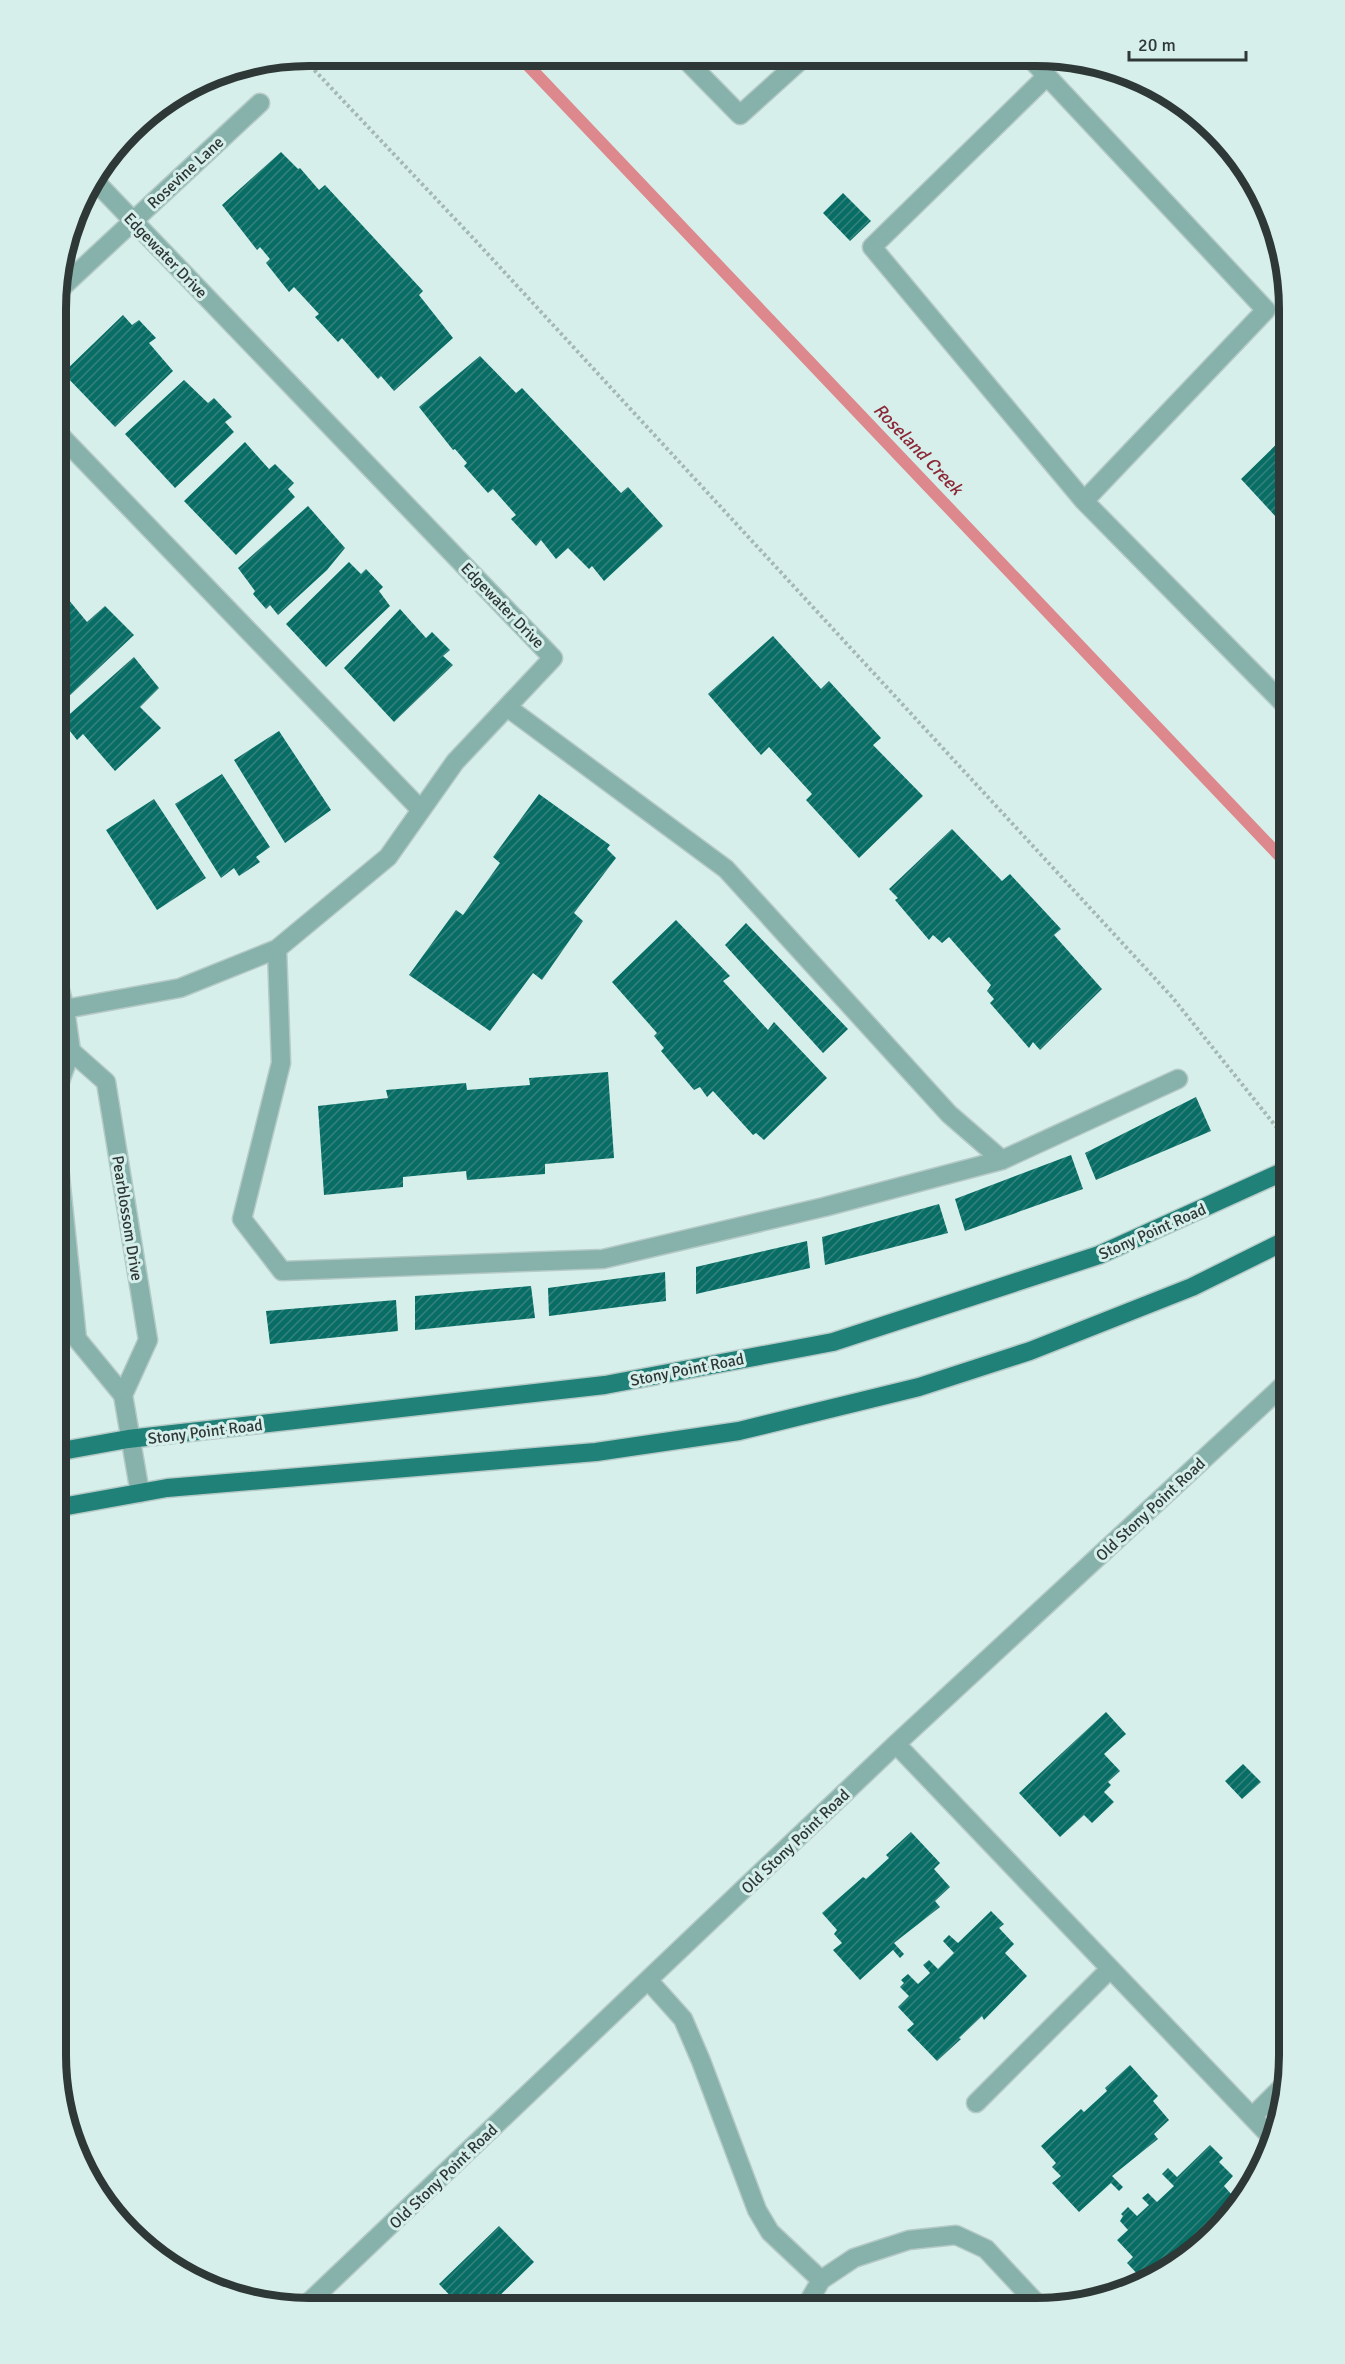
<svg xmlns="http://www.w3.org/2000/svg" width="1345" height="2364" font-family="Signika,sans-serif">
<defs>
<pattern id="building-hatch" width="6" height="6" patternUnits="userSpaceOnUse" patternTransform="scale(1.5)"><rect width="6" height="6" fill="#076d65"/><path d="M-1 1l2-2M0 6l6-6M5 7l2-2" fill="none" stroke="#35827c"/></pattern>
</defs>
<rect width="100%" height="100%" fill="#d7efeb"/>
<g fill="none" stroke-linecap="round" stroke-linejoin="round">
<path stroke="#dc888c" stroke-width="12" d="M 520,57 L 1289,866"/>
</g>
<path fill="url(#building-hatch)" d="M 281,152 L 298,169 L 300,168 L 319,190 L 325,185 L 423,291 L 419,295 L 453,338 L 394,391 L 381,376 L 378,379 L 342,338 L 338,342 L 315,317 L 319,314 L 294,287 L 289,292 L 266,263 L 270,259 L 260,247 L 257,250 L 222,205 Z
M 843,193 L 871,221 L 850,241 L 823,213 Z
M 123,315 L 132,325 L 139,320 L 156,338 L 149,343 L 173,371 L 115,427 L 63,373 Z
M 480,356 L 516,393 L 522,388 L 621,493 L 628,487 L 663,526 L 604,581 L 592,566 L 589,569 L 568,548 L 556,559 L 541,540 L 536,546 L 511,519 L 516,515 L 493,489 L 488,493 L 464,466 L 467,463 L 455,449 L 453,450 L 419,407 Z
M 184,380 L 208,403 L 214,398 L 232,417 L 225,422 L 234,432 L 175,488 L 125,434 Z
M 1289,432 L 1289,531 L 1241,479 Z
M 245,442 L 269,469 L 275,464 L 294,483 L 288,489 L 295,497 L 236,555 L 184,501 Z
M 308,506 L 345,548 L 327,570 L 278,615 L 270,605 L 266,609 L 253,594 L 255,591 L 238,568 Z
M 349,562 L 361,574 L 366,569 L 383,587 L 379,591 L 390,606 L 326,667 L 286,624 Z
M 68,599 L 87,622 L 105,606 L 134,635 L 65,700 L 57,690 L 57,610 Z
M 400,609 L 426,638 L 432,632 L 450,650 L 443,656 L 453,665 L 394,722 L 344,668 Z
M 773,636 L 821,689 L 829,681 L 881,738 L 873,745 L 923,796 L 859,858 L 806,800 L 812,794 L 769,747 L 761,755 L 708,694 Z
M 134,657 L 159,688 L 140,707 L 161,728 L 115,771 L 83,734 L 77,740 L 62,721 Z
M 279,731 L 331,810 L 285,843 L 234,760 Z
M 222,774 L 270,847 L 256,857 L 260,862 L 239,876 L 234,868 L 221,878 L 175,804 Z
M 539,794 L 610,845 L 607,849 L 616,858 L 574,913 L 583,921 L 542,980 L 533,973 L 490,1031 L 409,975 L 456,910 L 463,915 L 500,863 L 493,857 Z
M 154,799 L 206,878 L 157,910 L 106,830 Z
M 952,829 L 1002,881 L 1010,874 L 1061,929 L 1054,935 L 1102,989 L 1040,1050 L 1033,1042 L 1029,1048 L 990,1003 L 994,999 L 987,991 L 991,985 L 949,937 L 942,943 L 933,935 L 929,940 L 895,900 L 898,898 L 889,889 Z
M 676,920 L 730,976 L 723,981 L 768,1030 L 774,1022 L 827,1078 L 764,1140 L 756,1133 L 753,1135 L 713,1091 L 707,1097 L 700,1087 L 694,1090 L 661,1051 L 664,1048 L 654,1036 L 657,1033 L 612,982 Z
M 746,923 L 848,1029 L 823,1053 L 725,945 Z
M 608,1072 L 614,1158 L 545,1164 L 545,1174 L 467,1180 L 466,1171 L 403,1177 L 403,1187 L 324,1195 L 318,1106 L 388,1098 L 386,1090 L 466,1083 L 467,1090 L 530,1085 L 529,1078 Z
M 1196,1097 L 1211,1131 L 1096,1180 L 1085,1153 Z
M 1071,1155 L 1083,1189 L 965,1231 L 955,1199 Z
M 939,1204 L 948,1233 L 825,1265 L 822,1237 Z
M 807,1241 L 810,1268 L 696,1294 L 696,1267 Z
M 665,1272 L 666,1301 L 549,1316 L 548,1288 Z
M 531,1286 L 535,1318 L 415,1330 L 415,1296 Z
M 396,1300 L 398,1331 L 270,1344 L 266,1311 Z
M 1106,1712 L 1126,1734 L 1104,1754 L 1120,1771 L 1108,1782 L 1111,1785 L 1104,1792 L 1114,1802 L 1092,1823 L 1084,1815 L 1060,1837 L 1019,1793 Z
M 1243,1764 L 1261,1782 L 1242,1799 L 1225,1781 Z
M 911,1832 L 940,1863 L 934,1869 L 950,1887 L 935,1901 L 940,1907 L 894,1943 L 904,1954 L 900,1958 L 893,1950 L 860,1980 L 833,1950 L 842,1943 L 834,1934 L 837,1930 L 822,1913 L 863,1877 L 866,1879 L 889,1858 L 886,1855 Z
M 991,1911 L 1004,1924 L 999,1928 L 1014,1944 L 1005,1953 L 1027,1976 L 984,2020 L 982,2016 L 959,2038 L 961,2039 L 937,2061 L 907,2030 L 914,2024 L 898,2007 L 909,1996 L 900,1987 L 904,1983 L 901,1980 L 908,1974 L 918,1984 L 930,1973 L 923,1965 L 929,1960 L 938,1969 L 954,1953 L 943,1941 L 949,1935 L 958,1943 Z
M 1130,2065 L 1158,2096 L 1153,2101 L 1169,2120 L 1154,2134 L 1158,2139 L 1112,2176 L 1123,2187 L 1119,2191 L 1111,2183 L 1079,2212 L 1052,2183 L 1061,2176 L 1052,2167 L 1056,2163 L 1041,2146 L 1081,2109 L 1084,2112 L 1107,2091 L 1105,2088 Z
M 1210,2145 L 1223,2158 L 1219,2162 L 1233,2176 L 1224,2186 L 1240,2204 L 1190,2256 L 1144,2281 L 1127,2263 L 1133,2257 L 1117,2240 L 1128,2230 L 1120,2221 L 1123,2216 L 1121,2214 L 1128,2207 L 1137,2216 L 1149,2205 L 1142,2198 L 1148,2193 L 1157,2202 L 1174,2186 L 1162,2174 L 1168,2168 L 1177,2177 Z
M 499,2226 L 534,2262 L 488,2307 L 461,2307 L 439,2284 Z
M 959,2297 L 970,2308 L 947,2308 Z"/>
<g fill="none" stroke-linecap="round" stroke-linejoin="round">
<g stroke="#b5cac7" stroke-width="21">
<path id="minor" d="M 684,58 L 740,115 L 802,59
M 1032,60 L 1266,310 L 1084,501 L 1289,709
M 1047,76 L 872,247 L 1084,501
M 58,291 L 260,103
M 57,432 L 421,810
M 507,707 L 726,869 L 949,1114 L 1002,1160
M 277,949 L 281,1063 L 242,1219 L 282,1271 L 603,1259 L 824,1207 L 1002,1160 L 1178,1079
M 57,1007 L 65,1009 L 180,988 L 277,949 L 388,857 L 455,762 L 553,658 L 94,180
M 71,1051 L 106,1082 L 148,1340 L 123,1395
M 57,1089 L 71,1051 L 65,1009 L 57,979
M 57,1148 L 77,1339 L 123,1395 L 140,1493
M 896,1744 L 1274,2140
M 648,1980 L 683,2019 L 701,2061 L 757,2210 L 770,2232 L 821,2280
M 976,2103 L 1110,1969
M 1252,2117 L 1287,2082
M 305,2306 L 896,1744 L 1289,1380
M 805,2308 L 821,2280 L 854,2258 L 909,2240 L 956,2235 L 986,2249 L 1041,2308"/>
</g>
<g stroke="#b5cac7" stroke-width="21">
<path id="major" d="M 56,1452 L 128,1439 L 605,1385 L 833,1342 L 1099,1255 L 1289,1169
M 56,1508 L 167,1488 L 596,1452 L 739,1431 L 919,1387 L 1030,1351 L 1192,1287 L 1289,1239"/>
</g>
<path stroke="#a4b8b4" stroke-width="4" stroke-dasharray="3 3" stroke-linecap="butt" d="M 302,57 L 473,238 L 1172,997 L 1286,1139
M 1289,1335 L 1277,1318 L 1289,1312"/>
<use href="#minor" stroke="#87b1ab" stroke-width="18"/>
<use href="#major" stroke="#1f8178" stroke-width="18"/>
</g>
<g text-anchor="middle" stroke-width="6" stroke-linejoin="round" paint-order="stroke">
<g font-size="16" fill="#2e3836" stroke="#d7efeb">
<text transform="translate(185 172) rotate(-43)" y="6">Rosevine Lane</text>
<text transform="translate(166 255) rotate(46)" y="6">Edgewater Drive</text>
<text transform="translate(503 605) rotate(46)" y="6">Edgewater Drive</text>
<text transform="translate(128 1218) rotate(81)" y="6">Pearblossom Drive</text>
<text transform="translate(1152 1231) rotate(-24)" y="6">Stony Point Road</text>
<text transform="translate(687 1369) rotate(-11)" y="6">Stony Point Road</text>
<text transform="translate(205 1431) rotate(-7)" y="6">Stony Point Road</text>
<text transform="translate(1150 1509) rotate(-43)" y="6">Old Stony Point Road</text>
<text transform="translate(795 1841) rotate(-44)" y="6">Old Stony Point Road</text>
<text transform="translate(443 2176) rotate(-44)" y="6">Old Stony Point Road</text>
</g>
<g font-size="18" font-style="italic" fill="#8b2836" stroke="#d7efeb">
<text transform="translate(918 449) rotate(46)" y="6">Roseland Creek</text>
</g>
</g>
<path d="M0 0H1345V2364H0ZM309 66H1036A243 243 0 0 1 1279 309V2055A243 243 0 0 1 1036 2298H309A243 243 0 0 1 66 2055V309A243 243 0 0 1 309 66Z" fill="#d7efeb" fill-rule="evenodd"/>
<path fill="none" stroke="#2e3836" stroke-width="8" d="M309 66H1036A243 243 0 0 1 1279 309V2055A243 243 0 0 1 1036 2298H309A243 243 0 0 1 66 2055V309A243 243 0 0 1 309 66Z"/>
<path d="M1129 51v9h117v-9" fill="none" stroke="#2e3836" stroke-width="3"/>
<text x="1138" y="51" font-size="18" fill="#2e3836" stroke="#d7efeb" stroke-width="4.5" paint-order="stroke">20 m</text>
</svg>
